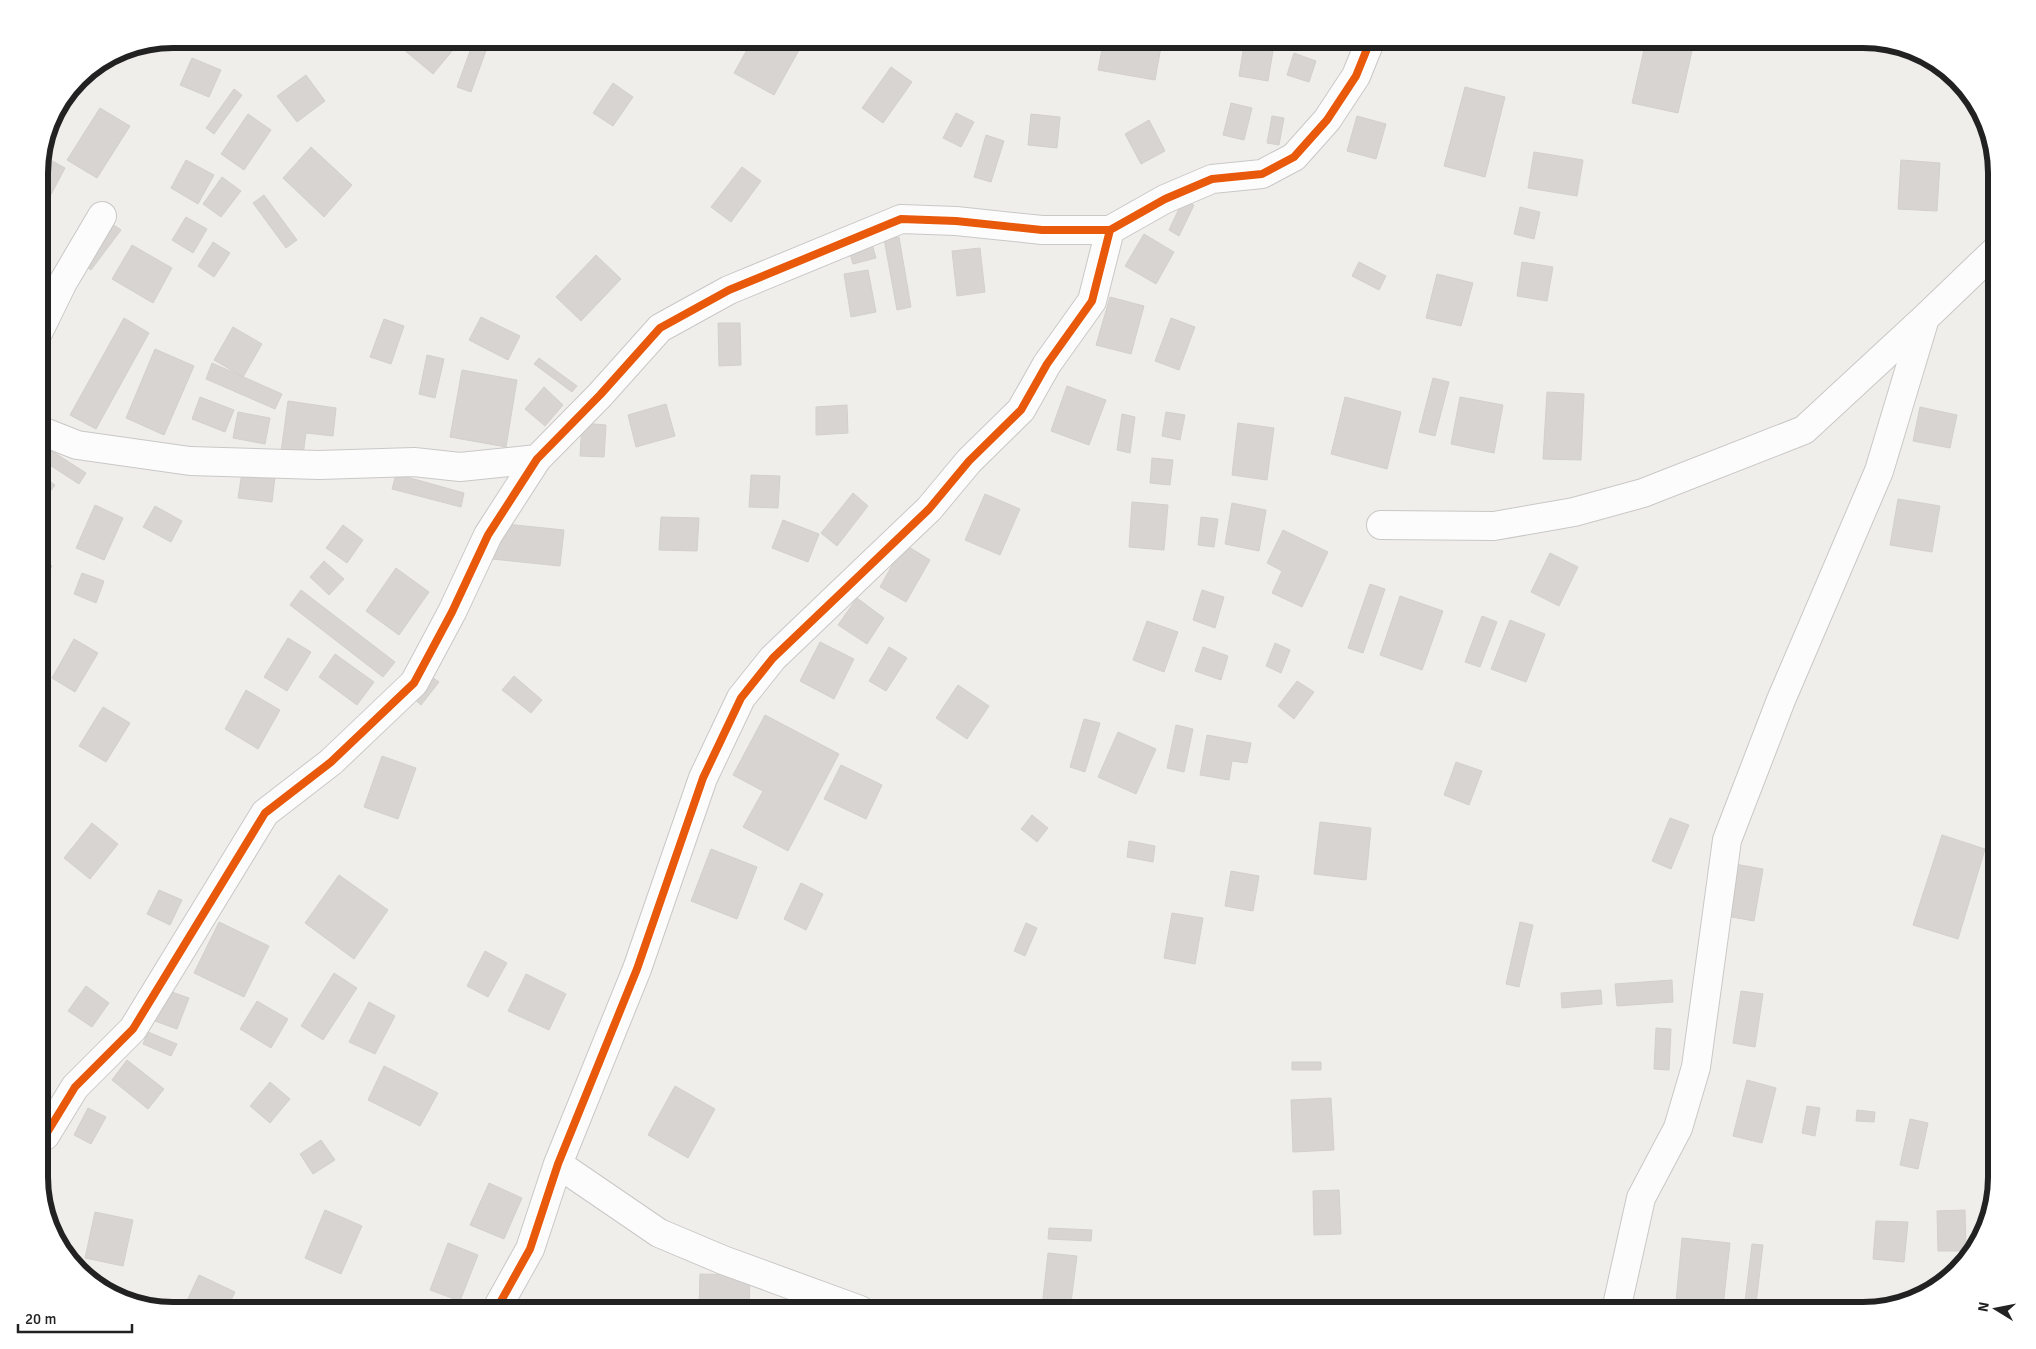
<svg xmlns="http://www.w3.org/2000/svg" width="2036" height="1349" font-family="Signika,sans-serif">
<rect width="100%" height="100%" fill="#f0eeeb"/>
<path fill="#d7d4d2" stroke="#d3d0cc" d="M 371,39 L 392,39 L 388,47 Z
M 411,39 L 462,39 L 433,74 L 403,49 Z
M 753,39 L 800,39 L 804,41 L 774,95 L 734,73 Z
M 1104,39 L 1116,39 L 1161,47 L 1155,80 L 1098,70 Z
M 1245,39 L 1275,39 L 1268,81 L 1239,76 Z
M 474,40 L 488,45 L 471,92 L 457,87 Z
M 1646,41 L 1692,51 L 1678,113 L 1632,103 Z
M 1294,53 L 1316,61 L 1309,82 L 1287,75 Z
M 192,58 L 221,70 L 209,97 L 180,85 Z
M 891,67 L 912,82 L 883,123 L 862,108 Z
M 306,75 L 325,101 L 297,122 L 277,96 Z
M 613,83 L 633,97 L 613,126 L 593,113 Z
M 1465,87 L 1505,97 L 1485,177 L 1444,166 Z
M 234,89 L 242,95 L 214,134 L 206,128 Z
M 1231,103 L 1252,108 L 1244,140 L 1223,135 Z
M 100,108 L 130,126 L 97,178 L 67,160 Z
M 956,113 L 974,122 L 961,147 L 943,138 Z
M 248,114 L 271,130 L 244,170 L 221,154 Z
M 1031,114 L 1060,117 L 1057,148 L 1028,145 Z
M 1272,116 L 1284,118 L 1279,145 L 1267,143 Z
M 1357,116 L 1386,124 L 1376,159 L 1347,151 Z
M 1149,120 L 1165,151 L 1141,164 L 1125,134 Z
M 986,135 L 1004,141 L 991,182 L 974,177 Z
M 311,147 L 352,185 L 324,217 L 283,178 Z
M 1534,152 L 1583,160 L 1577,196 L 1528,188 Z
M 41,155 L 65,168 L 46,204 L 39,201 L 39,164 Z
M 186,160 L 214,175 L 198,204 L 171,188 Z
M 1901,160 L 1940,163 L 1937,211 L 1898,209 Z
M 742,167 L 761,181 L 731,222 L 711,207 Z
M 222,177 L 241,191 L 221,217 L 203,204 Z
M 264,195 L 297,240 L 286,248 L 253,203 Z
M 1183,200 L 1194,205 L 1179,236 L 1169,230 Z
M 1520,207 L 1540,212 L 1534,239 L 1514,234 Z
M 186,217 L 207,229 L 193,253 L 172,240 Z
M 108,221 L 121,230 L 91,270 L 79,261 Z
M 1144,234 L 1174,252 L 1156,284 L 1125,266 Z
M 899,237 L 911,307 L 897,310 L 884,239 Z
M 213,242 L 230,253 L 214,277 L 198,266 Z
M 872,244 L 876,258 L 853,264 L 849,251 Z
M 132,245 L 172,268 L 153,303 L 112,279 Z
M 980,248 L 985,292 L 957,296 L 952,251 Z
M 596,255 L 621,279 L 581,321 L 556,297 Z
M 1359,262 L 1386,276 L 1379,290 L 1352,276 Z
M 1522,262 L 1553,267 L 1547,301 L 1517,296 Z
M 868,270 L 876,312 L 851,317 L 844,274 Z
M 1437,274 L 1473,283 L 1461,326 L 1426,318 Z
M 1110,297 L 1144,306 L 1131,354 L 1096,345 Z
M 481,317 L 520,336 L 508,360 L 469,340 Z
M 124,318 L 149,333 L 96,429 L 70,415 Z
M 1171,318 L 1195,327 L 1179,370 L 1155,361 Z
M 384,319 L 404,326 L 391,364 L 370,357 Z
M 718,323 L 740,323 L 741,365 L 719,366 Z
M 233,327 L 262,344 L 243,377 L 214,360 Z
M 155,349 L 194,366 L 164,435 L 126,418 Z
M 427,355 L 444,359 L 435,398 L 419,394 Z
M 539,358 L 577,386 L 572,392 L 534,364 Z
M 212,363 L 282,394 L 275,409 L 206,379 Z
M 462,370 L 517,380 L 506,447 L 450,437 Z
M 1433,378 L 1449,382 L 1435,436 L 1419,432 Z
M 1067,386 L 1106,400 L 1089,445 L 1051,431 Z
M 544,387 L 563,405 L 545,426 L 525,409 Z
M 1547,392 L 1584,394 L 1581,460 L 1543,459 Z
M 200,397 L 234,410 L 225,432 L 192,419 Z
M 1345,397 L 1401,412 L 1387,469 L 1331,454 Z
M 1460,397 L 1503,405 L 1494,453 L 1451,444 Z
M 288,401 L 336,408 L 333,436 L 306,433 L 303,455 L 281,452 Z
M 666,404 L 675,436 L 636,447 L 628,415 Z
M 847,405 L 848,433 L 816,435 L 816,407 Z
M 1920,407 L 1957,415 L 1950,448 L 1913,441 Z
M 238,412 L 270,418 L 265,444 L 233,438 Z
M 1166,412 L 1185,415 L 1180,440 L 1162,436 Z
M 1122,414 L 1135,417 L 1130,453 L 1117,450 Z
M 582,423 L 606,425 L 604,457 L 580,456 Z
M 1238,423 L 1274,428 L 1267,480 L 1232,475 Z
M 44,446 L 86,473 L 79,484 L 39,458 L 39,454 Z
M 1152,458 L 1173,460 L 1170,485 L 1150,483 Z
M 242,472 L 275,477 L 272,502 L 238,498 Z
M 39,474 L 55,485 L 39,507 Z
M 396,474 L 464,493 L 461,507 L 392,489 Z
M 751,475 L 780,476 L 778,508 L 749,507 Z
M 853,493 L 868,506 L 837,546 L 821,533 Z
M 985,494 L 1020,509 L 1000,555 L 965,540 Z
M 1898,499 L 1940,506 L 1932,552 L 1890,545 Z
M 1132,502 L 1168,505 L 1164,550 L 1129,547 Z
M 1232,503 L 1266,510 L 1259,551 L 1225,544 Z
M 95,505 L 123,518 L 104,560 L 76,548 Z
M 155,506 L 182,521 L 171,542 L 143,527 Z
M 661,517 L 699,518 L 697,551 L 659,550 Z
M 1201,517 L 1218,519 L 1214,547 L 1198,545 Z
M 783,520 L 819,534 L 808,562 L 772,548 Z
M 496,523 L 564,530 L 560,566 L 492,559 Z
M 343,525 L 363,540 L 347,563 L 326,548 Z
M 1283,530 L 1328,552 L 1302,607 L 1272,593 L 1282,571 L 1267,563 Z
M 904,544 L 930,560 L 906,602 L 880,587 Z
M 1550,553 L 1578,567 L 1559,606 L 1531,592 Z
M 39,559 L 52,566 L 39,590 Z
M 324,561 L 344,579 L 329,595 L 310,577 Z
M 396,568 L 429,592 L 399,635 L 366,611 Z
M 82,573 L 104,581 L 96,603 L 74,594 Z
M 1370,584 L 1385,589 L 1363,653 L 1348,648 Z
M 301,590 L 395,662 L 383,677 L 290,605 Z
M 1202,590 L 1224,597 L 1215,628 L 1193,620 Z
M 1400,596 L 1443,611 L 1422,670 L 1380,655 Z
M 857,598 L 884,618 L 867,644 L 838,625 Z
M 1482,616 L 1497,622 L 1480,667 L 1465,662 Z
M 1510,620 L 1545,634 L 1526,682 L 1491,669 Z
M 1147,621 L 1178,632 L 1164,672 L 1133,660 Z
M 288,638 L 311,652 L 287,691 L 264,677 Z
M 74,639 L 98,653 L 75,692 L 52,678 Z
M 820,642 L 854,659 L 834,699 L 800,681 Z
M 1275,643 L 1290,650 L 1281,673 L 1266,666 Z
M 889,647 L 907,658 L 886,691 L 869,681 Z
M 1203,647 L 1228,656 L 1221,680 L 1195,671 Z
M 335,654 L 374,682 L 357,705 L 319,677 Z
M 428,674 L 439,682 L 421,705 L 411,696 Z
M 514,676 L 542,700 L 531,713 L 502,690 Z
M 1297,681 L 1314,692 L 1294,719 L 1278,706 Z
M 958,685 L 989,706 L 967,739 L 936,718 Z
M 246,690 L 280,710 L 258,749 L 225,729 Z
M 103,707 L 130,723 L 106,762 L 79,746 Z
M 765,715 L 839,754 L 788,851 L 743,827 L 763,791 L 733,775 Z
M 1084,719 L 1100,723 L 1085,772 L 1070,767 Z
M 1176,725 L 1193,729 L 1184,772 L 1167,768 Z
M 1118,732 L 1156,749 L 1136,794 L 1098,777 Z
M 1207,735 L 1251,743 L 1247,763 L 1232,761 L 1229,780 L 1200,775 Z
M 382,756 L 416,768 L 398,819 L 364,807 Z
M 1456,762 L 1482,771 L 1469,805 L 1444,795 Z
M 841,765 L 882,785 L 866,819 L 824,799 Z
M 1032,815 L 1048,828 L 1037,842 L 1021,829 Z
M 1670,818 L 1689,825 L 1671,869 L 1652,861 Z
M 1320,822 L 1371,828 L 1366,880 L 1314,874 Z
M 92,823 L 118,844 L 90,879 L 64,858 Z
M 1942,835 L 1985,849 L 1958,939 L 1913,925 Z
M 1129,841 L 1155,846 L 1153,862 L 1127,857 Z
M 711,849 L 757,867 L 737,919 L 691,901 Z
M 1735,864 L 1763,869 L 1754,921 L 1726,916 Z
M 1231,871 L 1259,876 L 1253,911 L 1225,906 Z
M 339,875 L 388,910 L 354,959 L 305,923 Z
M 801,883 L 823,894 L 806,930 L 784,919 Z
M 159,890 L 182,900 L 170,925 L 147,914 Z
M 1172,913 L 1203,918 L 1195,964 L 1164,958 Z
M 219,922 L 269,946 L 244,997 L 194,973 Z
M 1520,922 L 1533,925 L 1519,987 L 1506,984 Z
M 1026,923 L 1037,928 L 1025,956 L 1014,951 Z
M 485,951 L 507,963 L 488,997 L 467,986 Z
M 334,973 L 357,988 L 323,1040 L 301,1026 Z
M 526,974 L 566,994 L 549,1030 L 508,1011 Z
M 1672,980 L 1673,1002 L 1617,1006 L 1615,984 Z
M 86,986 L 109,1003 L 92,1027 L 68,1011 Z
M 166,990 L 189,998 L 177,1029 L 155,1021 Z
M 1601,990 L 1602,1004 L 1562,1008 L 1561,993 Z
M 1741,991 L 1763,994 L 1755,1047 L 1733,1043 Z
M 257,1001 L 288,1019 L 271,1048 L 240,1029 Z
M 369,1002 L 395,1016 L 375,1054 L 349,1042 Z
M 1656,1028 L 1671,1029 L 1669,1070 L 1654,1069 Z
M 148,1032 L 177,1044 L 171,1056 L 143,1044 Z
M 127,1060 L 164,1089 L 148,1109 L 112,1080 Z
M 1292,1062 L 1321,1062 L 1321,1070 L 1292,1070 Z
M 384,1066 L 438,1093 L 420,1126 L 368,1100 Z
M 1747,1080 L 1776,1088 L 1762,1143 L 1733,1136 Z
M 270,1082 L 290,1099 L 270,1123 L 250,1106 Z
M 675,1086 L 715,1109 L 688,1158 L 648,1135 Z
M 1331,1098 L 1334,1150 L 1293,1152 L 1291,1100 Z
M 1807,1106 L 1820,1108 L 1815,1136 L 1802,1133 Z
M 88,1108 L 106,1117 L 91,1144 L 74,1135 Z
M 1857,1110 L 1875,1112 L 1874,1122 L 1856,1121 Z
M 1910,1119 L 1928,1123 L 1918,1169 L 1900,1165 Z
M 321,1140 L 335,1160 L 313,1174 L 300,1154 Z
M 489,1183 L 522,1198 L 504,1239 L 470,1225 Z
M 1339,1190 L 1341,1234 L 1314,1235 L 1313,1191 Z
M 325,1210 L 362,1226 L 341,1274 L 305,1258 Z
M 1965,1210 L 1966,1251 L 1938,1251 L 1937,1211 Z
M 95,1212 L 133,1220 L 123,1266 L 85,1258 Z
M 1876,1221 L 1908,1222 L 1904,1262 L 1873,1259 Z
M 1049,1228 L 1092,1230 L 1091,1241 L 1048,1239 Z
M 1682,1238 L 1730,1243 L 1723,1307 L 1676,1302 Z
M 448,1243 L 478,1255 L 460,1301 L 430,1290 Z
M 1752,1244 L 1763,1245 L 1756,1304 L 1745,1302 Z
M 1048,1253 L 1077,1256 L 1070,1310 L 1042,1307 Z
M 700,1274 L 750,1275 L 749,1310 L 699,1310 Z
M 199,1275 L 235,1292 L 226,1310 L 196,1310 L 185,1305 Z"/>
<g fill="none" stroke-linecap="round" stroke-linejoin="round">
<g stroke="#c9c8c7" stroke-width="30">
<path id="street" d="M 39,331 L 62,284 L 102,216
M 39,430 L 77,445 L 190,461 L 319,465 L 414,462 L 460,467 L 537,459
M 1381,525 L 1494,526 L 1574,512 L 1643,493 L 1804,430 L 1924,319
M 39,1137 L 45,1136 L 75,1087 L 133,1029 L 265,813 L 331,762 L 414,683 L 452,612 L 488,535 L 537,459 L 600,395 L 660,328 L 729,290 L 901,219 L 956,221 L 1042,230 L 1110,230
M 558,1164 L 659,1233 L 723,1260 L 860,1310
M 496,1310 L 530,1249 L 558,1164 L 637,969 L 703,778 L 741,698 L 773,658 L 929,509 L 969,461 L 1021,410 L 1047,364 L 1092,301 L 1110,230 L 1165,199 L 1212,179 L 1262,174 L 1294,157 L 1327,120 L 1356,76 L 1371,39
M 1616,1310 L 1641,1198 L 1678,1128 L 1696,1067 L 1727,840 L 1781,700 L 1879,471 L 1925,318 L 1997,249"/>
</g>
<use href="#street" stroke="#fdfcfc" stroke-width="28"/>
<g stroke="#fff" stroke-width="11">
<path id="cycleway" d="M 39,1137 L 45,1136 L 75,1087 L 133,1029 L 265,813 L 331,762 L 414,683 L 452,612 L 488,535 L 537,459 L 600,395 L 660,328 L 729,290 L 901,219 L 956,221 L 1042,230 L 1110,230
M 496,1310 L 530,1249 L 558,1164 L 637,969 L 703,778 L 741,698 L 773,658 L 929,509 L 969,461 L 1021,410 L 1047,364 L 1092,301 L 1110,230 L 1165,199 L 1212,179 L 1262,174 L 1294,157 L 1327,120 L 1356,76 L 1371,39"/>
</g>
<use href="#cycleway" stroke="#e8590c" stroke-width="8"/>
</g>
<path d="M0 0H2036V1349H0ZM173 48H1863A125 125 0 0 1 1988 173V1177A125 125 0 0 1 1863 1302H173A125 125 0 0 1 48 1177V173A125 125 0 0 1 173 48Z" fill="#fff" fill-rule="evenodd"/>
<path fill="none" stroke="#222" stroke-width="6" d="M173 48H1863A125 125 0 0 1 1988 173V1177A125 125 0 0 1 1863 1302H173A125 125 0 0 1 48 1177V173A125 125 0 0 1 173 48Z"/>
<g transform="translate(1996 1309) rotate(280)" stroke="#ffffff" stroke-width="4" paint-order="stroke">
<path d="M0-4L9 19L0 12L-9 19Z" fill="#222222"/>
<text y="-8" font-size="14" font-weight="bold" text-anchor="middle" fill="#222222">N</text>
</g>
<path d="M18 1324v8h114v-8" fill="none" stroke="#222222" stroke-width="2.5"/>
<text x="25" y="1324" font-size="15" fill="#222222" stroke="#ffffff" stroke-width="4" paint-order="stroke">20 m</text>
</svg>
